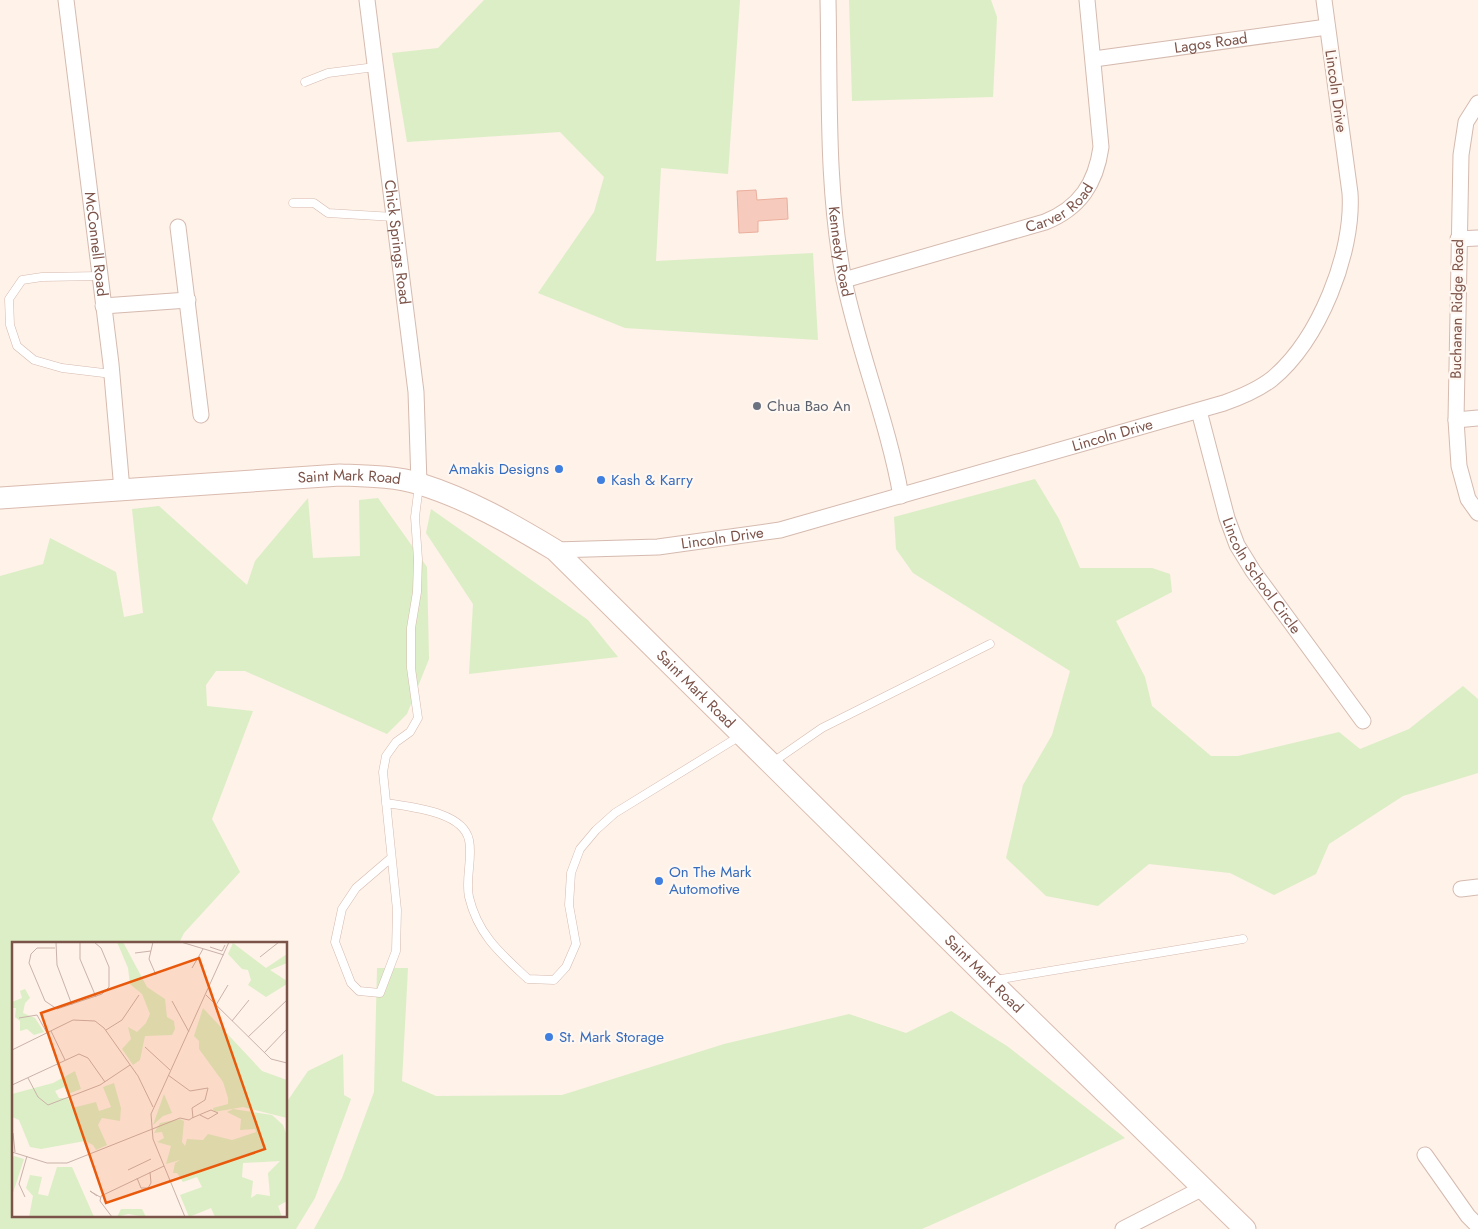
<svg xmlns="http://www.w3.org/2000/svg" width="1478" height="1229" font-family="Jost,sans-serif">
<rect width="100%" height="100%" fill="#fef2e9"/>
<path fill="#dceec5" d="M 484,0 L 740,0 L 728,174 L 661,168 L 656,261 L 813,253 L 818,340 L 625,328 L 538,293 L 594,212 L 604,177 L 560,132 L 407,142 L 392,53 L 438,48 Z
M 849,0 L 991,0 L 997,17 L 993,97 L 852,101 Z
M 1035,479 L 1059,519 L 1080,568 L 1152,568 L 1170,574 L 1172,592 L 1116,621 L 1145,677 L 1152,706 L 1211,756 L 1238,756 L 1339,732 L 1360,749 L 1409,729 L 1463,686 L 1478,699 L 1478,773 L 1403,796 L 1329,844 L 1316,874 L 1274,895 L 1230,873 L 1149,864 L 1098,906 L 1046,896 L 1006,858 L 1023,785 L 1052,735 L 1070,671 L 913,573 L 896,549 L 894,517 Z
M 308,498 L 313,558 L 360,556 L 359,500 L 378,498 L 427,567 L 429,659 L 407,714 L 387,734 L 245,671 L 216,671 L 206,685 L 207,706 L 253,711 L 212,819 L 240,872 L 184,933 L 179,943 L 14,943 L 14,1215 L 286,1215 L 286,1103 L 308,1071 L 343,1054 L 344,1095 L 351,1099 L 315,1198 L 296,1229 L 0,1229 L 0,576 L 43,564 L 50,538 L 116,572 L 124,617 L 143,613 L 132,509 L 159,506 L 247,585 L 255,561 Z
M 431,509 L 588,620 L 618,657 L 469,674 L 473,604 L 426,533 Z
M 377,968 L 408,968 L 402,1081 L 436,1096 L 562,1095 L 724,1044 L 849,1014 L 906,1033 L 951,1011 L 1007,1046 L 1125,1138 L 922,1229 L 314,1229 L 342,1178 L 374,1092 Z"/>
<path fill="#f6cbbd" stroke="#ebae9c" d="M 756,190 L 757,200 L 787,198 L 788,219 L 758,221 L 758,232 L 739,233 L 737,191 Z"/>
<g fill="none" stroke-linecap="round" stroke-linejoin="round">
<g stroke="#d5baaf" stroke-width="9">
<path id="lane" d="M 305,82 L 328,73 L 375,67
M 293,203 L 314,203 L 328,213 L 394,217
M 100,276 L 42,277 L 22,280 L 9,299 L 10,325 L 17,346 L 34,360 L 62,368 L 112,374
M 773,762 L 822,728 L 990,644
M 386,803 C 409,807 463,811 469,840 C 473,858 465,879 469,897 C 478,935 501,954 528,979 L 554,980 L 566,967 L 576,944 L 569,905 L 571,873 L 580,849 L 596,830 L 615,813 L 740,736
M 391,858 L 356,888 L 342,909 L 335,942 L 351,983 L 359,991 L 380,993 L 396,951 L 397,910 L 383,772 L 386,756 L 396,742 L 410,732 L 418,718 L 411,668 L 411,628 L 417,592 L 418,559 L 415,517 L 419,485
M 995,980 L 1243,939"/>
</g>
<g stroke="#d5baaf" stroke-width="17">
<g id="street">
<path id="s1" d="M 66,0 L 111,364 L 122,490"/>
<path id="s2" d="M 367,0 L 416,392 L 419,483"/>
<path id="s3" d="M 828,0 C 830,93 826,188 844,280 C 859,353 888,422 901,496"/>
<path id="s4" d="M 1094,59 L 1327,27"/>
<path d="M 1478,103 L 1466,122 L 1461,155 L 1456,420 L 1459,466 L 1468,499 L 1478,513"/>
<path d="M 178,227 L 201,415"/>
<path d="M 1458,239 L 1478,238"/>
<path id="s5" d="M 844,280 L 1045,222 C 1080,208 1096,183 1101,147 L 1087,0"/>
<path d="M 103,306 L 188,300"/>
<path id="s6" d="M 1199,411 L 1227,518 L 1237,545 L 1253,571 L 1363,721"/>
<path d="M 1456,420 L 1478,418"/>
<path id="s7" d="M 555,550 L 658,547 L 780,530 L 1224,403 C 1241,397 1258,390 1272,379 C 1319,340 1354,253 1350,193 L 1324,0"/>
<path d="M 1461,889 L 1478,887"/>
<path d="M 1425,1155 L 1468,1216 L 1478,1226"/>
<path d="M 1123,1229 L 1203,1188"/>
</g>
</g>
<g stroke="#dabbaf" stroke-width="23">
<g id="secondary">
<path id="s8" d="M 0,498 L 340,475 C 366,476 395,476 420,484 C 468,499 512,524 555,550 L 1000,990 L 1245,1229"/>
</g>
</g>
<use href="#lane" stroke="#fff" stroke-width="8"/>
<use href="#street" stroke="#fff" stroke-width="15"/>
<use href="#secondary" stroke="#fff" stroke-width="21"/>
</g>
<circle fill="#6b7280" stroke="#fff7f1" stroke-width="2" cx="757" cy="406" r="5"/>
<g fill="#3f7fe0" stroke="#fff7f1" stroke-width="2">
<circle cx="559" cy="469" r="5"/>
<circle cx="601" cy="480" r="5"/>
<circle cx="659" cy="881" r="5"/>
<circle cx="549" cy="1037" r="5"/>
</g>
<g text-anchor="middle" stroke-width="4.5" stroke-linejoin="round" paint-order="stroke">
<g font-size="15" fill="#7c5349" stroke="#fff7f1">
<text dy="5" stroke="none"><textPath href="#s4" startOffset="118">Lagos Road</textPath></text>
<text transform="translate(1336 91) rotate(82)" y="5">Lincoln Drive</text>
<text dy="5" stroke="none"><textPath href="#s5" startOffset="229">Carver Road</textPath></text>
<text dy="5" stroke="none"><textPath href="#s2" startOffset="244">Chick Springs Road</textPath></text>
<text dy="5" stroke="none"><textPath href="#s1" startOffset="246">McConnell Road</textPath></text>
<text dy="5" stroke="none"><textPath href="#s3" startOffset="252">Kennedy Road</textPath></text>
<text transform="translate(1457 309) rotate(-89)" y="5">Buchanan Ridge Road</text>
<text dy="5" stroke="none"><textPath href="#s7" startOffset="572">Lincoln Drive</textPath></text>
<text dy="5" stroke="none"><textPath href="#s8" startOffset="350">Saint Mark Road</textPath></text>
<text dy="5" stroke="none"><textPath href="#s7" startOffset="168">Lincoln Drive</textPath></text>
<text dy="5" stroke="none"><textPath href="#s6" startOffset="178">Lincoln School Circle</textPath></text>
<text dy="5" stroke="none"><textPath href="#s8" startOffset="770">Saint Mark Road</textPath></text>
<text dy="5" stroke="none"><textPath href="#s8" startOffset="1175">Saint Mark Road</textPath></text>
</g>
<g font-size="15" fill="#5b616d" stroke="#fff7f1" text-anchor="start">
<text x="767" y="411">Chua Bao An</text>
</g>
<g font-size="15" fill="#366cbe" stroke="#fff7f1" text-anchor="start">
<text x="549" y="474" text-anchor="end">Amakis Designs</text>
<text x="611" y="485">Kash &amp; Karry</text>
<text x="669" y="877">On The Mark<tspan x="669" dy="17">Automotive</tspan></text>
<text x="559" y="1042">St. Mark Storage</text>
</g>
</g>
<g transform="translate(12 942)">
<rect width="275" height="275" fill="#fef2e9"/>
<path d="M 105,0 L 111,0 L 135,45 L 153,57 L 155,75 L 162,79 L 163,87 L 160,93 L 133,94 L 128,118 L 121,123 L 110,107 L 119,97 L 116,85 L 125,90 L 134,81 L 138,72 L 130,52 L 118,42 L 116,26 ZM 221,1 L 254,26 L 275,12 L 275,21 L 258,28 L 275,39 L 275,42 L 254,55 L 236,43 L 239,38 L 236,28 L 230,27 L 216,12 ZM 13,47 L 18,56 L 13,61 L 11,71 L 23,76 L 32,90 L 22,93 L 15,87 L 8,89 L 8,79 L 3,75 L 4,66 L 0,66 L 0,60 L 10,56 L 8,49 ZM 191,66 L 250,129 L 275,138 L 275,176 L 231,165 L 202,170 L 201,166 L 216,162 L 216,156 L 211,140 L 187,107 L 187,99 L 182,94 ZM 63,129 L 69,147 L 56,152 L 52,145 L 43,149 L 47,156 L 56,156 L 60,166 L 84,160 L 87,169 L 99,165 L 91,145 L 102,141 L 109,166 L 108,179 L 90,176 L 86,183 L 95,203 L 84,208 L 81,203 L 73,199 L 29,207 L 18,205 L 7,178 L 0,175 L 0,152 L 41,141 ZM 152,152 L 160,171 L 151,174 L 141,183 ZM 221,167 L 260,173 L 271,183 L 275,194 L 275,259 L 266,264 L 270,275 L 203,275 L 199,266 L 177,275 L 168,253 L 190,245 L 185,235 L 171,240 L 165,231 L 161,231 L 163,221 L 168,218 L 154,222 L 159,204 L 145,200 L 152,196 L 150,190 L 142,191 L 148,181 L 168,177 L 172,179 L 170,200 L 173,204 L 175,197 L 191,198 L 196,192 L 220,198 L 244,190 L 243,187 L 228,188 L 229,177 L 215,170 ZM 268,219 L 256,231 L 258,254 L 245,252 L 239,256 L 241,239 L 230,235 L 231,221 ZM 2,214 L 12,217 L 0,254 L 0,216 ZM 45,225 L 60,225 L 82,275 L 17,275 L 21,254 L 14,246 L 18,233 L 30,235 L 26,252 L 36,254 ZM 109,267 L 130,267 L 134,275 L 116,272 L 105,275 Z" fill="#dceec5" fill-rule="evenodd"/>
<path fill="none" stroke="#cab2a9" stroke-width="1" d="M 44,0 L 45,23 L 60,63M 68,0 L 68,17 L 84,55M 141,0 L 137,17 L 144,33M 169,0 L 212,13M 198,5 L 210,9 L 213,3M 43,6 L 25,6 L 19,12 L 17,21 L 33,59 L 45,67 L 90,52 L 97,45 L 97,25 L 89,6 L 82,0M 123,11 L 139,9M 248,15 L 267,0M 180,26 L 191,7M 194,53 L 259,117 L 275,121M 160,59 L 177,90M 204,63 L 216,43M 7,76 L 25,73 L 35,91M 220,79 L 237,58M 94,88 L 110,78 L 127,53M 39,89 L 53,118M 236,95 L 275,58M 133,105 L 158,128M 0,108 L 61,78 L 83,79 L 92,86 L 126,134 L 141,165M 252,111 L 275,87M 156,133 L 178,149 L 196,146 L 193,158 L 180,166 L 181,176M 16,136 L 26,155 L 36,163 L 88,143 L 118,123M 0,143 L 67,112 L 76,116 L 93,140M 1,191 L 3,210M 0,210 L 35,221 L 55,221 L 168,176 L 177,178 L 180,176 L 194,170 L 199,168 L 206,171 L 196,177 L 188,173M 116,228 L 139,217M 125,236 L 129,246 L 136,246 L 139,241 L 138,230M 85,254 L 78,249 L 88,255M 13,255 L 7,242 L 15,214M 100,275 L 88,259 L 89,254 L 152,224M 173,275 L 141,197 L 139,172 L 217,0"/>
<path fill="#e8590c" fill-opacity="0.15" stroke="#e8590c" stroke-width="2.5" d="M 187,16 L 253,207 L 94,261 L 29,71 Z"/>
<rect width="275" height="275" fill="none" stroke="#7c5349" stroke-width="2.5"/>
</g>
</svg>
